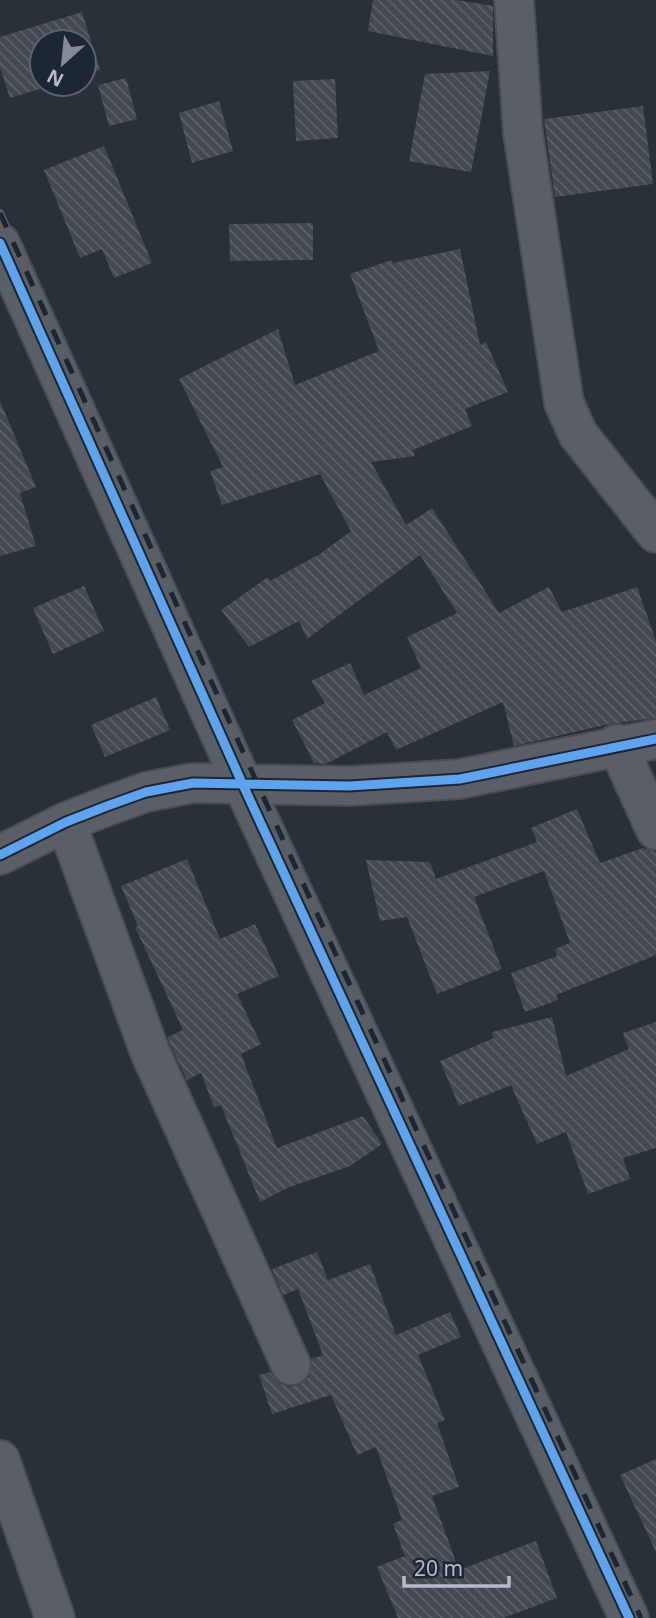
<svg xmlns="http://www.w3.org/2000/svg" width="656" height="1618" font-family="'Noto Sans',sans-serif">
<defs>
<pattern id="building-back-hatch" width="6" height="6" patternUnits="userSpaceOnUse" patternTransform="scale(1.75)"><rect width="6" height="6" fill="#444950"/><path d="M-1 5l2 2M0 0l6 6M5-1l2 2" fill="none" stroke="#5d6168"/></pattern>
</defs>
<rect width="100%" height="100%" fill="#2a3038"/>
<path fill="url(#building-back-hatch)" d="M 373,0 L 457,0 L 493,6 L 493,56 L 368,31 Z
M 82,12 L 100,70 L 84,75 L 84,42 L 42,42 L 42,84 L 56,84 L 10,98 L 0,67 L 0,37 Z
M 490,71 L 471,172 L 409,161 L 425,74 Z
M 126,78 L 137,119 L 109,126 L 98,85 Z
M 335,79 L 338,138 L 296,141 L 293,81 Z
M 219,101 L 233,151 L 192,163 L 179,113 Z
M 643,106 L 653,184 L 555,197 L 544,119 Z
M 104,146 L 152,263 L 114,278 L 102,249 L 80,258 L 44,170 Z
M 313,223 L 313,260 L 230,261 L 229,224 Z
M 460,249 L 480,345 L 486,342 L 508,392 L 465,409 L 472,426 L 413,450 L 415,456 L 371,462 L 406,525 L 432,508 L 499,613 L 549,587 L 562,612 L 637,587 L 656,641 L 656,718 L 609,724 L 514,746 L 503,702 L 396,750 L 387,732 L 326,764 L 314,763 L 292,720 L 325,703 L 311,681 L 350,663 L 364,695 L 421,668 L 407,637 L 457,613 L 420,555 L 307,639 L 299,621 L 249,647 L 221,610 L 268,577 L 270,581 L 320,554 L 351,531 L 320,474 L 222,505 L 210,471 L 223,467 L 179,379 L 278,329 L 295,385 L 379,351 L 350,274 L 392,260 L 393,263 Z
M 0,401 L 36,487 L 20,493 L 36,546 L 0,556 Z
M 84,586 L 104,631 L 53,654 L 33,608 Z
M 156,697 L 170,730 L 105,757 L 91,725 Z
M 577,809 L 600,863 L 643,848 L 656,852 L 656,955 L 556,995 L 558,1000 L 525,1012 L 511,973 L 557,956 L 555,949 L 570,943 L 544,871 L 474,897 L 502,969 L 437,994 L 407,917 L 380,921 L 366,860 L 430,862 L 436,879 L 537,842 L 531,828 Z
M 187,859 L 220,939 L 255,924 L 279,976 L 237,994 L 261,1044 L 241,1054 L 277,1148 L 363,1116 L 382,1144 L 350,1166 L 287,1188 L 260,1202 L 221,1105 L 214,1107 L 201,1073 L 187,1080 L 170,1044 L 168,1037 L 183,1030 L 135,927 L 138,926 L 121,886 Z
M 552,1017 L 566,1076 L 629,1049 L 623,1033 L 656,1022 L 656,1148 L 623,1158 L 630,1179 L 588,1194 L 566,1132 L 537,1144 L 511,1085 L 459,1106 L 440,1061 L 494,1038 L 492,1032 Z
M 317,1252 L 328,1280 L 370,1264 L 396,1335 L 450,1312 L 461,1337 L 418,1355 L 445,1420 L 437,1423 L 459,1487 L 432,1496 L 459,1570 L 536,1541 L 557,1598 L 503,1618 L 398,1618 L 377,1567 L 405,1556 L 393,1524 L 402,1520 L 376,1447 L 357,1455 L 331,1395 L 272,1414 L 259,1375 L 270,1372 L 279,1383 L 289,1387 L 299,1385 L 309,1377 L 311,1359 L 323,1355 L 298,1289 L 283,1295 L 272,1269 Z
M 656,1459 L 656,1552 L 620,1475 Z"/>
<g fill="none" stroke-linecap="round" stroke-linejoin="round">
<g stroke="#484c53" stroke-width="42">
<path id="minor" d="M 514,0 L 523,133 L 564,403 L 578,434 L 656,533
M 0,243 L 243,785 L 629,1618
M 617,744 L 656,830
M 66,822 L 150,1052 L 291,1365
M 0,855 L 66,822 L 107,806 L 146,792 L 193,783 L 349,786 L 460,779 L 656,739
M 0,1460 L 55,1618"/>
</g>
<use href="#minor" stroke="#5a5e66" stroke-width="38"/>
<g stroke="#595d64" stroke-width="8">
<path id="rail" d="M 0,213 L 262,794 L 641,1618"/>
</g>
<use href="#rail" stroke="#1d2633" stroke-width="5" stroke-dasharray="16" stroke-linecap="butt"/>
<g stroke="#1d2633" stroke-width="13">
<path id="cycleway" d="M 0,243 L 243,785 L 629,1618
M 0,855 L 66,822 L 107,806 L 146,792 L 193,783 L 349,786 L 460,779 L 656,739"/>
</g>
<use href="#cycleway" stroke="#60a3ed" stroke-width="9"/>
</g>
<g transform="translate(63 63) rotate(207)"><circle r="33" fill="#1d2633" stroke="#59626f" stroke-width="2"/>
<path d="M0-5L12 26L0 18L-12 26Z" fill="#848b96"/>
<text y="-10" font-size="19" font-weight="bold" text-anchor="middle" fill="#b4bcc9">N</text>
</g>
<path d="M404 1576v10h105v-10" fill="none" stroke="#b4bcc9" stroke-width="3.5"/>
<text x="414" y="1576" font-size="21" fill="#b4bcc9" stroke="#1d2633" stroke-width="5" paint-order="stroke">20 m</text>
</svg>
